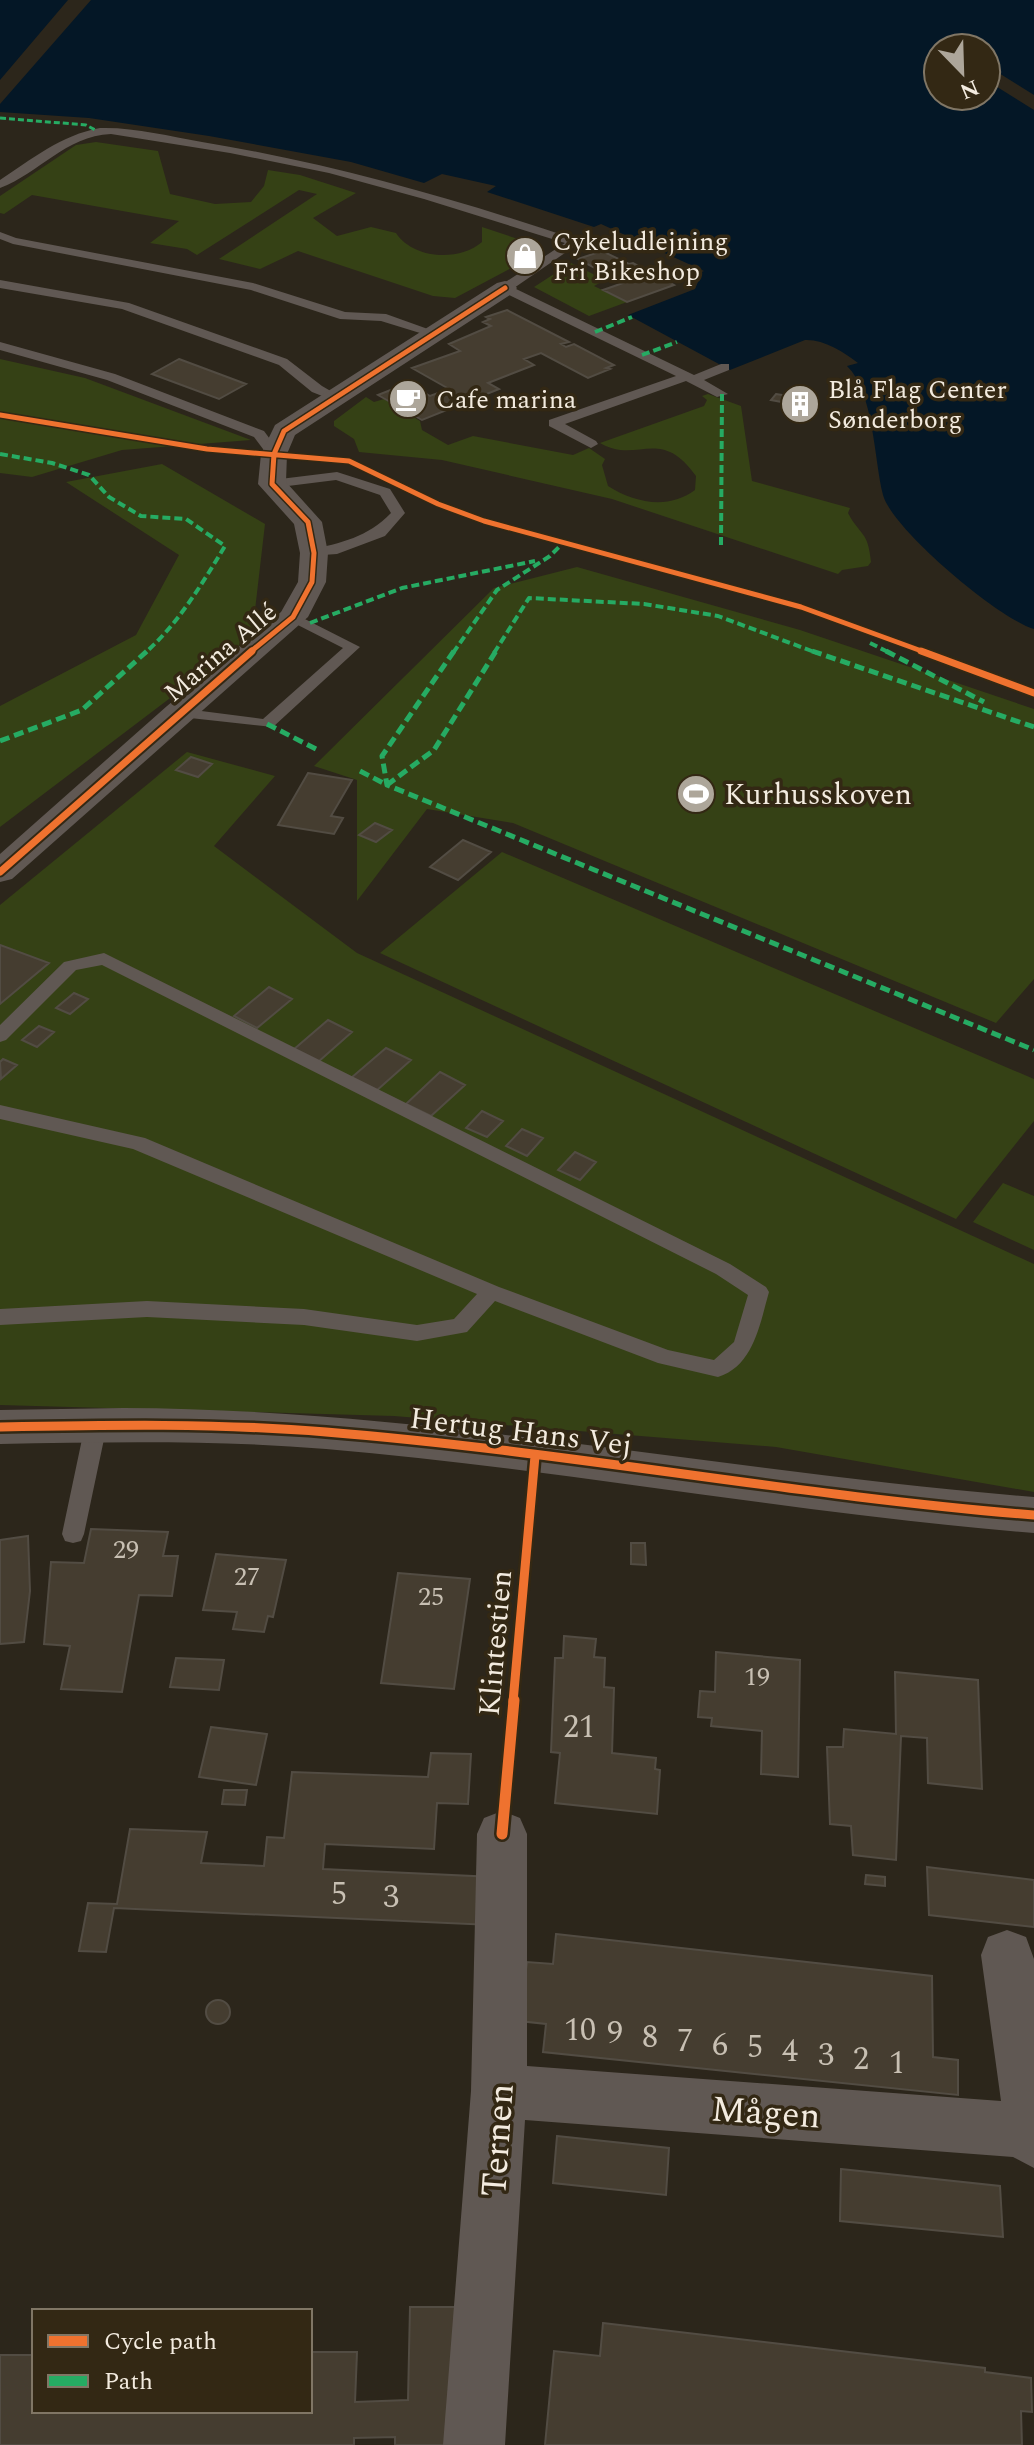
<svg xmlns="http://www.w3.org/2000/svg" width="1034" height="2445" font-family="Spectral,serif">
<rect width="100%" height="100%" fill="#2c261b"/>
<path fill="#354115" d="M 96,142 L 158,151 L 170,194 L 215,204 L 251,202 L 264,186 L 268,170 L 300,175 L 356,193 L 313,218 L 337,236 L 371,227 L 396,233 C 413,259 459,262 482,242 L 482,227 L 521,240 L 530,258 L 455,298 L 433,296 L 298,251 L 260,269 L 219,259 L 317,194 L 299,190 L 197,255 L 187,249 L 150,243 L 179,221 L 32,195 L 4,214 L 0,213 L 0,196 L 76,145 Z
M 571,263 L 605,280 L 594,286 L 627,302 L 589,316 L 534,287 Z
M 0,359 L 85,378 L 251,440 L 122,450 L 32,477 L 0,473 Z
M 708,394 L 741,406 L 752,481 L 850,508 L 848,513 C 860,536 868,530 871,562 L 868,566 L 842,570 L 838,574 L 612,499 L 442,460 L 359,452 L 354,439 L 334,426 L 334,421 L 366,397 L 374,402 L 384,399 L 420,421 L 422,430 L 448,445 L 473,436 L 573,455 L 589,448 L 605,459 L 602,465 L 608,486 C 635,503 668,510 695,490 L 696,476 C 660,425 637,465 600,443 L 704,406 L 707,400 L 702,396 Z
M 162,464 L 265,524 L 252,636 L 0,827 L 0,706 L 136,635 L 179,555 L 66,482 Z
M 577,567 L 800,630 L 1034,709 L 1034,979 L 996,1023 L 513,823 L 427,809 L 357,901 L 357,780 L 314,766 L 494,588 Z
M 187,752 L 275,776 L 214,846 L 357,953 L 1034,1264 L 1034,1492 L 776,1447 L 394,1416 L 0,1405 L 0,905 Z
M 502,852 L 1034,1079 L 1034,1121 L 956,1219 L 380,953 Z
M 1003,1183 L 1034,1196 L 1034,1250 L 973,1222 Z"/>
<path fill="#041726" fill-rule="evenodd" d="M 0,0 L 1034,0 L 1034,629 C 999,619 892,529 883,495 C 874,460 874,392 847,366 L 858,363 C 844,352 823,339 805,340 L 730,370 L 628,315 L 695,289 L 698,282 L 690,277 L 704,271 L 601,224 L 594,227 L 487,192 L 496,186 L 442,174 L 424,183 L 351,162 L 209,136 L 89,118 L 0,112 ZM 938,48 L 986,48 L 986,96 L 938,96 Z"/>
<path fill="#2c261b" d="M 68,0 L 91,0 L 0,104 L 0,80 Z
M 986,65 L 1034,95 L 1034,110 L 986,80 Z"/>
<path fill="#453d30" stroke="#524c43" stroke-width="2" d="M 602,251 L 629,264 L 633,263 L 674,285 L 627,302 L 603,290 L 623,283 L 578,259 Z
M 507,310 L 569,342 L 561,344 L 566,347 L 574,344 L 614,365 L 606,368 L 610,369 L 588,378 L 541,353 L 524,359 L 534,365 L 488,383 L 499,389 L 422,420 L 378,395 L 408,383 L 430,396 L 449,389 L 412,368 L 460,351 L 449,344 L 491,326 L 483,322 L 490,319 L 486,317 Z
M 179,359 L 246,384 L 219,399 L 152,374 Z
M 776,394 L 813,400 L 808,407 L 771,400 Z
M 191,757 L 212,764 L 198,777 L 176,770 Z
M 308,773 L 352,780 L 331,816 L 343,818 L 334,834 L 278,825 Z
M 375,823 L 392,830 L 376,842 L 359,835 Z
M 463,840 L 491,852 L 458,880 L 430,867 Z
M 0,945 L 49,963 L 0,1004 Z
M 269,987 L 292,999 L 257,1028 L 234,1016 Z
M 74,993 L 88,999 L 70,1014 L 56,1008 Z
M 328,1020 L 352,1032 L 318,1062 L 293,1050 Z
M 39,1026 L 54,1032 L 37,1047 L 22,1040 Z
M 386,1048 L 411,1060 L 376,1091 L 351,1078 Z
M 3,1059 L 17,1065 L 1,1079 L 0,1062 Z
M 440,1072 L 465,1085 L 431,1116 L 406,1104 Z
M 482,1111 L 503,1121 L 487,1137 L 466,1128 Z
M 522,1129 L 543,1138 L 527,1156 L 506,1146 Z
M 575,1152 L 596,1162 L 580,1180 L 558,1170 Z
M 91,1529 L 168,1532 L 163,1556 L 178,1556 L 172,1596 L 139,1595 L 122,1692 L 61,1689 L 70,1646 L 44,1644 L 51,1562 L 84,1563 Z
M 28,1536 L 30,1591 L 24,1642 L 0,1644 L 0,1540 Z
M 631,1543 L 645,1543 L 646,1565 L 631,1564 Z
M 216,1554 L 286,1560 L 273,1617 L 268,1616 L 264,1632 L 233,1629 L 237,1612 L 203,1610 Z
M 398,1573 L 470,1579 L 454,1689 L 381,1683 Z
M 564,1636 L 596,1639 L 594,1657 L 605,1658 L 604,1687 L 614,1688 L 612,1753 L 656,1758 L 655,1769 L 660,1770 L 657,1814 L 555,1803 L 560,1753 L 551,1752 L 555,1658 L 563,1658 Z
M 716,1652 L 800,1660 L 798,1777 L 761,1774 L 762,1731 L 711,1726 L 712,1718 L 698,1717 L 700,1691 L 715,1692 Z
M 176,1658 L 224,1660 L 219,1690 L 170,1687 Z
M 895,1672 L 978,1680 L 982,1789 L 928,1783 L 927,1738 L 901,1736 L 896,1860 L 853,1855 L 851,1826 L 830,1824 L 827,1747 L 843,1747 L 844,1729 L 896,1734 Z
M 211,1727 L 267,1734 L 256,1785 L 199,1777 Z
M 431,1753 L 471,1754 L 468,1804 L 437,1803 L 434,1849 L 325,1844 L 323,1869 L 494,1877 L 491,1925 L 114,1908 L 106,1952 L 79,1951 L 88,1903 L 117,1904 L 130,1829 L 207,1832 L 201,1863 L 264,1866 L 267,1837 L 284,1838 L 292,1772 L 428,1777 Z
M 224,1790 L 247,1790 L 245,1805 L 222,1804 Z
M 927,1867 L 1034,1880 L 1034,1927 L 929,1915 Z
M 866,1875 L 885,1877 L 885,1886 L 865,1884 Z
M 556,1934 L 932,1976 L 933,2057 L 958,2060 L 958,2095 L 543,2052 L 546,2024 L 519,2021 L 527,1962 L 553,1964 Z
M206 2012a12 12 0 1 1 24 0a12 12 0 1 1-24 0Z
M 557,2136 L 669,2148 L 666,2195 L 553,2183 Z
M 841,2169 L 1000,2186 L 1003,2237 L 840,2221 Z
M 410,2307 L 455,2307 L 453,2445 L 395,2445 L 395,2437 L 354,2438 L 354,2445 L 0,2445 L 0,2355 L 34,2355 L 34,2411 L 310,2411 L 310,2352 L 357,2352 L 355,2402 L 408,2400 Z
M 603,2323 L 985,2368 L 985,2372 L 1031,2378 L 1032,2412 L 1021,2411 L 1022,2445 L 545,2445 L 554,2351 L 600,2356 Z"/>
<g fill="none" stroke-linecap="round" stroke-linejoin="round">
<path fill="#605853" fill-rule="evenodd" d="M 100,128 C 134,127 168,136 202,142 C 330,163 455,199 578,240 L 578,244 L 514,288 L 694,375 L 721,364 L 729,364 L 729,370 L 704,380 L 728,394 L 717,397 L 686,381 L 565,424 L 596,441 L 598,444 L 591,448 L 549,426 L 549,420 L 676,376 L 501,291 L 501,285 L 565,243 L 424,199 L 329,173 L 230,153 L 111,134 C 65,136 40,173 0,188 L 0,180 C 32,159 61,135 100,128 Z
M 0,232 L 16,238 L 253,283 L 345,312 L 386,314 L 439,333 L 433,337 L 381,321 L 340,319 L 251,290 L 13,244 L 0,239 Z
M 0,280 L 129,303 L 287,359 L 322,386 L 341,397 L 335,401 L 312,392 L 279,365 L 122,309 L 0,288 Z
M 0,342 L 115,374 L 264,431 L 281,454 L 269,457 L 254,437 L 107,380 L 0,350 Z
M 337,472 L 390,489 L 405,513 L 385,536 L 337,554 L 309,556 L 309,550 C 341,543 368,537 391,513 L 380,495 L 336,480 L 272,488 L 265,484 L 272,480 Z
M 293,613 L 360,647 L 273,727 L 172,716 L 170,713 L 178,708 L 263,719 L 343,648 L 288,620 L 286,617 Z
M 104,953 L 730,1264 L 766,1287 L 769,1292 C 760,1323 754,1366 718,1377 L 658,1363 L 495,1301 L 467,1332 L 417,1341 L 304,1325 L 147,1317 L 0,1325 L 0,1309 L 147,1301 L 304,1309 L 417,1325 L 454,1319 L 477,1294 L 133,1149 L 0,1119 L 0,1105 L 145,1138 L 499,1287 L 668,1350 L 714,1360 L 734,1342 L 748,1295 L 716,1274 L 102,965 L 76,970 L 6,1040 L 0,1042 L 0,1025 L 64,962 Z
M 96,1416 L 104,1419 L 107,1425 L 84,1534 L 81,1541 L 73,1543 L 65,1541 L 62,1534 L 85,1425 L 88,1419 Z"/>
<path fill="#605853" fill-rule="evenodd" d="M 505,281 L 513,283 L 517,288 L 513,293 L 295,435 L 287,454 L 286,482 L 322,522 L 328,553 L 326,582 L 308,617 L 12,879 L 0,882 L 0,854 L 167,706 L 281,612 L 298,582 L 300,553 L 294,524 L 258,484 L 261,454 L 275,425 L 497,283 Z
M 123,1408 C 429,1409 729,1473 1034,1497 L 1034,1533 C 797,1514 563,1469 326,1449 C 218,1440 109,1442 0,1444 L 0,1410 Z
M 502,1811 L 520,1818 L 527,1834 L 527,2066 L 1001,2101 L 981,1955 L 988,1937 L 1007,1930 L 1026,1937 L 1034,1959 L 1034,2168 L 1013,2157 L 525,2120 L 505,2445 L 443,2445 L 471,2091 L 477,1834 L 484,1818 Z"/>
<path stroke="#26ab63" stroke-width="3" stroke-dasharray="6 3" stroke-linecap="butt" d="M 0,118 L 86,125 L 97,131"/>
<path stroke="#26ab63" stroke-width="4" stroke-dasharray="8 4" stroke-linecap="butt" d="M 595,332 L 632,317
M 642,355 L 677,342
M 0,454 L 52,463 L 89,475 L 109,497 L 141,516 L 186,519 L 225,546 C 202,584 178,624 145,653
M 721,545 L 722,394
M 310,623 L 402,588 L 535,561
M 870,643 L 890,653
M 453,653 L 497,590 L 550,556 L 564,542
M 494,653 L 529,598 L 644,604 L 718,616 L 817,653"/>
<path stroke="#26ab63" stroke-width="5" stroke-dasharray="10 5" stroke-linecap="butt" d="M 454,651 L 382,756 L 387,785 L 1034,1050
M 812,651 L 1034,727
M 886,651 L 984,702
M 267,724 L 316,749
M 0,741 L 82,710 L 147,651
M 360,771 L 387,785 L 434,750 L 496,651"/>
<g stroke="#332814" stroke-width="8">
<path id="cycleway-far3" d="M 0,415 L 207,449 L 349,461 L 438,504 L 484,521 L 801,607 L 927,653
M 249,653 L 293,617 L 312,582 L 314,553 L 308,522 L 272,484 L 274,454 L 284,431 L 505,288"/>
</g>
<g stroke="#332814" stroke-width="11">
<path id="cycleway-far2" d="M 921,651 L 1034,693
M 0,872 L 252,651"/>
</g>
<g stroke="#332814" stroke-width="14">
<path id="cycleway-far1" d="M 0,1427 C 109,1425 218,1423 326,1432 C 563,1451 797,1496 1034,1515
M 513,1702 L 535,1456"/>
</g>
<g stroke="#332814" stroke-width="16">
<path id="cycleway" d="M 502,1834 L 514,1700"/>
</g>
<use href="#cycleway-far3" stroke="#ef722f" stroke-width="5"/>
<use href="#cycleway-far2" stroke="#ef722f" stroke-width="7"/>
<use href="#cycleway-far1" stroke="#ef722f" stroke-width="9"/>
<use href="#cycleway" stroke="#ef722f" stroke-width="11"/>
</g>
<defs>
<g id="shop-disc" transform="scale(2)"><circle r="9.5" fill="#ada69a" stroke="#332814"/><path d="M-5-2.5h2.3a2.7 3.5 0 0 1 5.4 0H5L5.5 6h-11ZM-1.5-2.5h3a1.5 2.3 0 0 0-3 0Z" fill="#fff"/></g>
<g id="cafe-disc" transform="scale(2)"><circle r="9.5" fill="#ada69a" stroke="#332814"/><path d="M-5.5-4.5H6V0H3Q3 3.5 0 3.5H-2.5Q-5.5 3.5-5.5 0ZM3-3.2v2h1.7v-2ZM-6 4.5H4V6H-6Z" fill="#fff"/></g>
<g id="building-disc" transform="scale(2)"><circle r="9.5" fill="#ada69a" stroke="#332814"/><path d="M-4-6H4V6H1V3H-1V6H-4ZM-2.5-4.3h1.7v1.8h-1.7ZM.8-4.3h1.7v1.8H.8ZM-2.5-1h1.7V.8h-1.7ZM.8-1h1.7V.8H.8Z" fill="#fff"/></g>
<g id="stadium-disc" transform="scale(2)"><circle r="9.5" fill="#ada69a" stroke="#332814"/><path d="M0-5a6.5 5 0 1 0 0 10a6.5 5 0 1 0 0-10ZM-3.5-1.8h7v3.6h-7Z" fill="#fff"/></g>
</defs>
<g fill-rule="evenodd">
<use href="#shop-disc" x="525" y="256"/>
<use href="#cafe-disc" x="408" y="399"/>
<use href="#building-disc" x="800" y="404"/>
<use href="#stadium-disc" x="696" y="794"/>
</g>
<g text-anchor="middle" stroke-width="7" stroke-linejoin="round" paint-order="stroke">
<g font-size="26" fill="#f3ebdf" stroke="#332814" text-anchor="start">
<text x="553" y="250">Cykeludlejning<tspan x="553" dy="30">Fri Bikeshop</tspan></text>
<text x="828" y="398">Blå Flag Center<tspan x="828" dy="30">Sønderborg</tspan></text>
<text x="436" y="408">Cafe marina</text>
</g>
<g font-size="26" fill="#f3ebdf" stroke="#332814">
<text transform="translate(220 652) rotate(-40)" y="9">Marina Allé</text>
</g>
<g font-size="26" fill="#c8c0b3">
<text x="126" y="1558">29</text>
<text x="247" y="1585">27</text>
<text x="431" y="1605">25</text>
<text x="757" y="1685">19</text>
</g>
<g font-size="30" fill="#f3ebdf" stroke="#332814" text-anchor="start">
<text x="724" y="804">Kurhusskoven</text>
</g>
<g font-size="30" fill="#f3ebdf" stroke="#332814">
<text transform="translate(521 1431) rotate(7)" y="10">Hertug Hans Vej</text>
<text transform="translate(495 1643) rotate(-85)" y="10">Klintestien</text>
</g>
<g font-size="32" fill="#c8c0b3">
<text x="579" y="1737">21</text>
<text x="339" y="1904">5</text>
<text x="391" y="1907">3</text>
<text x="580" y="2040">10</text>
<text x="615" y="2043">9</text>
<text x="650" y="2047">8</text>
<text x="685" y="2051">7</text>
<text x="720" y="2055">6</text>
<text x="755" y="2057">5</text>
<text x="790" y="2061">4</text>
<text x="826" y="2065">3</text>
<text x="861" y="2069">2</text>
<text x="897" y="2073">1</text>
</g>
<g font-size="36" fill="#f3ebdf" stroke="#332814">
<text transform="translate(766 2111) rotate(4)" y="13">Mågen</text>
<text transform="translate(496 2140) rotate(-86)" y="13">Ternen</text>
</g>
</g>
<rect x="32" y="2309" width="280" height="104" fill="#332814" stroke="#807665" stroke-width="2"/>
<rect x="48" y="2335" width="40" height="12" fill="#ef722f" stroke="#807665" stroke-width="2"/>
<text x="104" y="2349" font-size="24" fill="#f3ebdf">Cycle path</text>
<rect x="48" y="2375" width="40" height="12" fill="#26ab63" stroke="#807665" stroke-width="2"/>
<text x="104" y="2389" font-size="24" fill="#f3ebdf">Path</text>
<g transform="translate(962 72) rotate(157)"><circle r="38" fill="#332814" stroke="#807665" stroke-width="2"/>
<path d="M0-6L14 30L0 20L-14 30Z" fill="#ada69a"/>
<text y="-12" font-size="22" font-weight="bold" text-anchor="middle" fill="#f3ebdf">N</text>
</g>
</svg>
